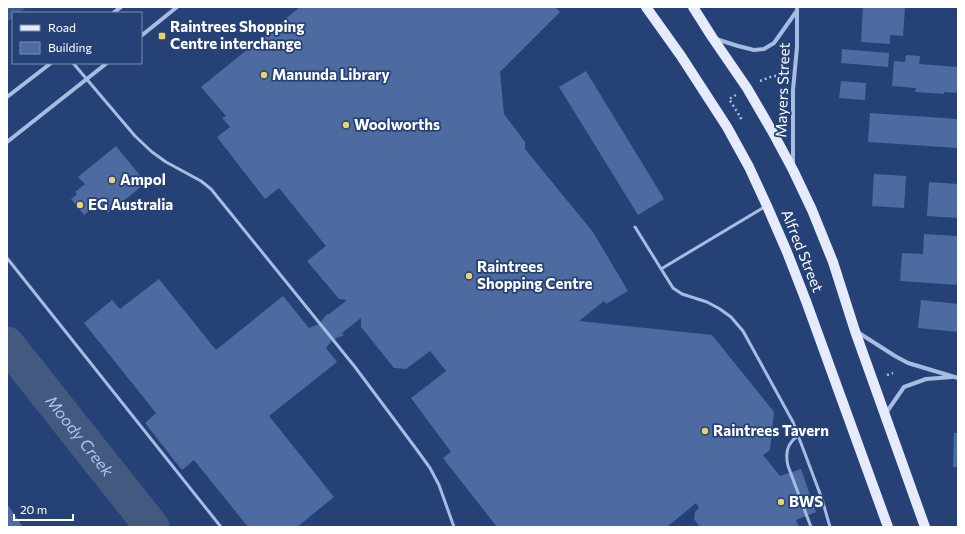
<svg xmlns="http://www.w3.org/2000/svg" width="965" height="534" font-family="Commissioner,sans-serif">
<rect width="100%" height="100%" fill="#254176"/>
<path fill="#395993" d="M 7,7 L 27,7 L 19,13 L 13,13 L 13,18 L 7,22 Z"/>
<g fill="none" stroke-linecap="round" stroke-linejoin="round">
<path stroke="#445980" stroke-width="35" id="s1" d="M 7,344 L 152,527"/>
</g>
<path fill="#4d6ba0" d="M 300,7 L 555,7 L 560,12 L 500,72 L 504,114 L 525,142 L 525,149 L 593,232 L 628,291 L 606,304 L 604,301 L 579,321 L 712,335 L 774,412 L 770,450 L 763,455 L 780,476 L 801,469 L 816,512 L 796,520 L 799,527 L 700,527 L 694,519 L 695,512 L 699,508 L 696,503 L 667,527 L 497,527 L 443,458 L 451,452 L 411,398 L 446,371 L 430,351 L 406,369 L 394,368 L 361,327 L 361,318 L 342,333 L 344,335 L 332,340 L 326,348 L 337,362 L 269,416 L 334,497 L 297,527 L 248,527 L 194,460 L 182,470 L 145,423 L 156,413 L 84,323 L 112,300 L 120,309 L 159,279 L 216,350 L 283,296 L 309,328 L 319,324 L 327,314 L 328,315 L 347,300 L 339,299 L 307,261 L 326,246 L 279,188 L 265,199 L 217,137 L 230,127 L 222,118 L 226,116 L 201,87 Z
M 863,7 L 905,7 L 903,36 L 890,35 L 890,44 L 861,42 Z
M 842,49 L 889,53 L 888,67 L 841,63 Z
M 906,55 L 920,56 L 919,64 L 958,67 L 958,93 L 944,92 L 944,94 L 915,92 L 916,88 L 892,86 L 894,61 L 905,62 Z
M 586,71 L 664,199 L 638,215 L 559,87 Z
M 841,81 L 866,83 L 865,100 L 839,98 Z
M 870,113 L 958,119 L 958,148 L 868,142 Z
M 116,146 L 146,183 L 108,213 L 101,204 L 91,212 L 90,210 L 84,215 L 71,199 L 77,194 L 75,192 L 85,184 L 78,177 Z
M 874,174 L 906,176 L 904,208 L 872,206 Z
M 929,182 L 958,184 L 958,218 L 927,216 Z
M 924,234 L 958,236 L 958,285 L 900,281 L 902,253 L 923,254 Z
M 921,300 L 958,304 L 958,332 L 918,328 Z
M 954,433 L 958,433 L 958,467 L 953,467 Z
M 7,504 L 23,527 L 7,527 Z"/>
<g fill="none" stroke-linecap="round" stroke-linejoin="round">
<path stroke="#a6bce2" stroke-width="2.5" stroke-dasharray="2 3" stroke-linecap="butt" d="M 760,81 L 773,76 L 782,76
M 736,95 L 729,99 L 741,118 L 738,120
M 887,375 L 893,373"/>
<path stroke="#a6bce2" stroke-width="3" d="M 73,63 L 135,136 L 152,152 L 166,162 L 201,181 L 211,189 L 355,367 L 417,450 L 430,468 L 439,485 L 454,527
M 635,227 L 673,288 L 682,294 L 707,302 L 720,309 L 731,317 L 743,331 L 793,422 L 822,499 L 830,527
M 7,258 L 221,527
M 661,269 L 766,206
M 799,435 C 787,443 785,453 788,466 L 811,527"/>
<path stroke="#a6bce2" stroke-width="4" d="M 113,13 L 121,7
M 141,36 L 177,7
M 716,39 L 738,46 L 754,50 L 764,49 L 774,43 L 796,12
M 7,97 L 51,63
M 7,142 L 107,63
M 793,165 L 793,90 L 797,47 L 797,7
M 859,333 L 895,356 L 908,363 L 958,378
M 886,413 L 904,387 L 926,379 L 952,377"/>
<path stroke="#e5ebfb" stroke-width="10" d="M 646,7 L 681,56 L 727,127 L 749,167 L 767,206 L 787,252 L 806,301 L 888,527
M 693,7 L 712,37 L 747,88 L 772,131 L 793,170 L 812,210 L 833,262 L 855,331 L 925,527"/>
</g>
<g fill="#ebd26b" stroke="#254176" stroke-width="1.5">
<rect x="158" y="32" width="8" height="8" rx="2"/>
<circle cx="264" cy="75" r="4"/>
<circle cx="346" cy="125" r="4"/>
<circle cx="112" cy="180" r="4"/>
<circle cx="80" cy="205" r="4"/>
<circle cx="469" cy="276" r="4"/>
<circle cx="705" cy="431" r="4"/>
<circle cx="781" cy="502" r="4"/>
</g>
<g text-anchor="middle" stroke-width="3.5" stroke-linejoin="round" paint-order="stroke">
<g font-size="15" font-weight="bold" fill="#fff" stroke="#254176" text-anchor="start">
<text x="170" y="32">Raintrees Shopping<tspan x="170" dy="17">Centre interchange</tspan></text>
<text x="272" y="80">Manunda Library</text>
<text x="354" y="130">Woolworths</text>
<text x="120" y="185">Ampol</text>
<text x="88" y="210">EG Australia</text>
<text x="477" y="272">Raintrees<tspan x="477" dy="17">Shopping Centre</tspan></text>
<text x="713" y="436">Raintrees Tavern</text>
<text x="789" y="507">BWS</text>
</g>
<g font-size="15" fill="#fff" stroke="#254176">
<text transform="translate(783 90) rotate(-88)" y="5">Mayers Street</text>
<text transform="translate(802 251) rotate(68)" y="5">Alfred Street</text>
</g>
<g font-size="16" font-style="italic" fill="#b1c6ea" stroke="#254176">
<text dy="6" stroke="none"><textPath href="#s1" startOffset="117">Moody Creek</textPath></text>
</g>
</g>
<rect width="965" height="534" fill="none" stroke="#ffffff" stroke-width="16"/>
<rect x="12" y="12" width="130" height="52" fill="#254176" stroke="#7c8dad"/>
<rect x="20" y="25" width="20" height="6" fill="#e5ebfb" stroke="#7c8dad"/>
<text x="48" y="32" font-size="12" fill="#ffffff">Road</text>
<rect x="20" y="42" width="20" height="12" fill="#4d6ba0" stroke="#7c8dad"/>
<text x="48" y="52" font-size="12" fill="#ffffff">Building</text>
<path d="M14 514v6h59v-6" fill="none" stroke="#ffffff" stroke-width="2"/>
<text x="20" y="514" font-size="12" fill="#ffffff" stroke="#254176" stroke-width="3" paint-order="stroke">20 m</text>
</svg>
